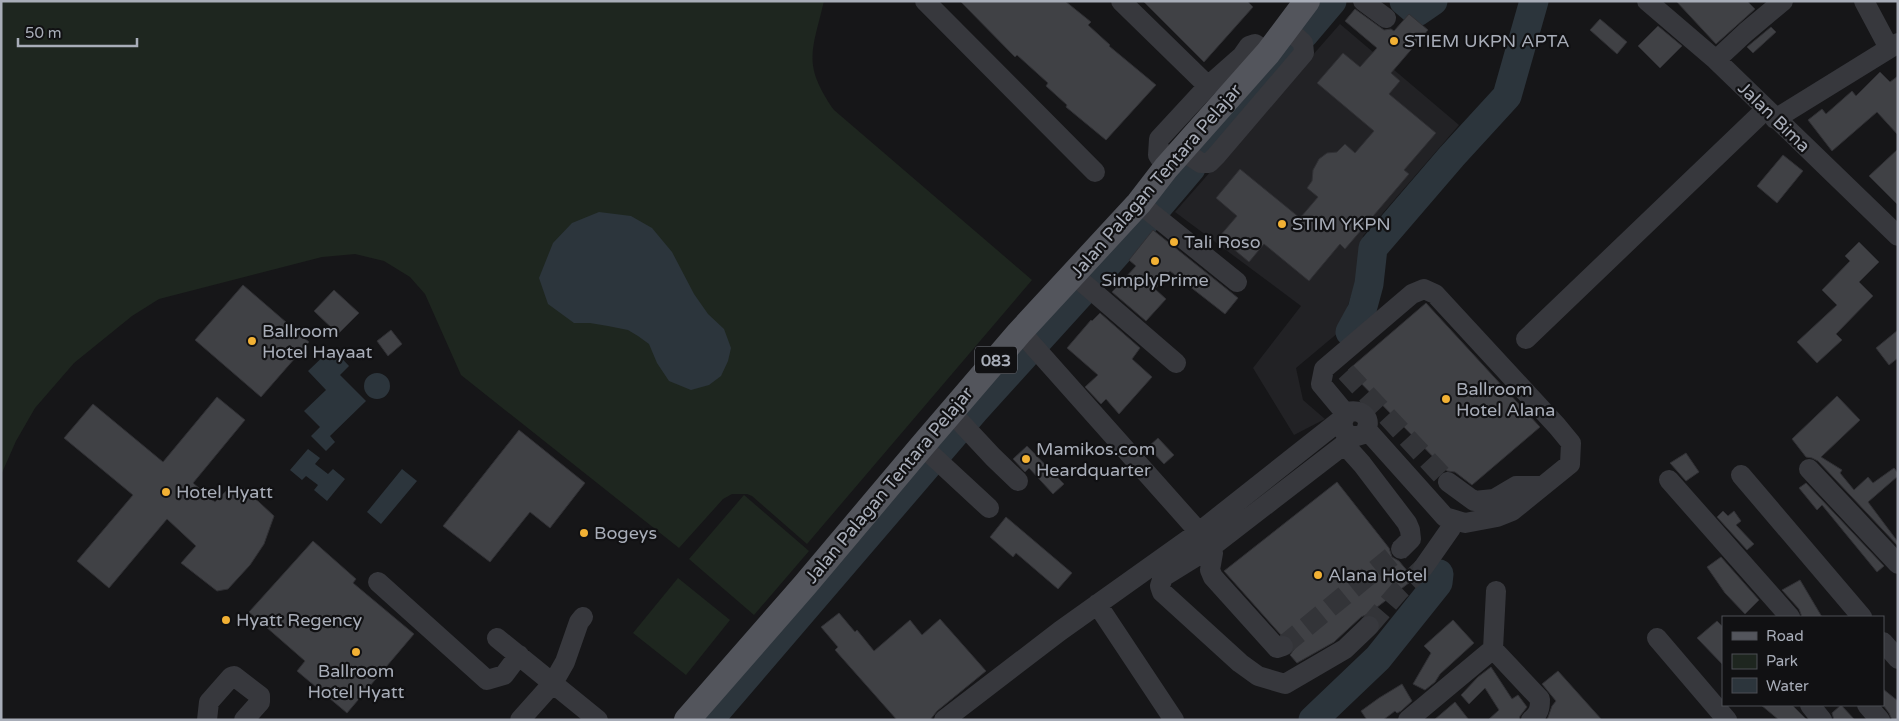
<svg xmlns="http://www.w3.org/2000/svg" width="1899" height="721" font-family="'Varela Round',sans-serif">
<rect width="100%" height="100%" fill="#161618"/>
<path fill="#222225" d="M 1340,24 L 1459,125 L 1363,236 L 1356,281 L 1339,332 L 1296,368 L 1303,400 L 1325,419 L 1294,435 L 1253,368 L 1301,306 L 1175,212 Z"/>
<path fill="#1e261f" d="M 1,1 L 824,1 C 812,52 802,64 834,110 L 1032,280 L 807,544 L 752,496 L 747,494 L 732,494 L 723,499 L 679,548 L 461,375 L 425,294 L 410,277 L 384,261 L 355,254 L 322,257 L 159,299 L 132,316 L 74,363 L 35,408 L 16,441 L 1,475 Z
M 744,495 L 809,551 L 754,615 L 689,559 Z
M 678,578 L 730,620 L 686,675 L 633,633 Z"/>
<path fill="#2c353c" d="M 599,212 L 631,216 L 652,228 L 672,252 L 694,294 L 708,314 L 724,329 L 731,348 L 728,361 L 721,376 L 709,385 L 691,390 L 669,381 L 657,363 L 649,344 L 638,336 L 628,330 L 608,326 L 590,323 L 574,323 L 548,304 L 539,278 L 553,243 L 572,223 Z
M 332,348 L 349,366 L 340,375 L 366,401 L 330,436 L 335,442 L 326,451 L 311,436 L 320,427 L 304,411 L 326,390 L 308,371 Z
M364 386a13 13 0 1 1 26 0a13 13 0 1 1-26 0Z
M 308,449 L 320,458 L 315,464 L 328,474 L 333,469 L 345,479 L 327,501 L 314,490 L 318,485 L 306,476 L 302,480 L 290,470 Z
M 402,469 L 417,481 L 381,524 L 367,512 Z"/>
<g fill="none" stroke-linecap="round" stroke-linejoin="round">
<path stroke="#2c353c" stroke-width="29" d="M 1404,1 L 1417,12 L 1433,1
M 1304,34 L 1332,1
M 1202,155 L 1293,47
M 1157,208 L 1191,168
M 1096,277 L 1147,219
M 1350,332 L 1362,310 L 1369,284 L 1373,248 L 1452,156 L 1507,96 L 1534,1
M 709,720 L 974,411 L 1082,292
M 1313,720 L 1378,658 L 1438,583 L 1439,574"/>
</g>
<path fill="#404145" stroke="#303034" d="M 960,1 L 1065,1 L 1091,22 L 1088,25 L 1110,45 L 1109,46 L 1156,85 L 1106,140 L 1066,107 L 1067,105 L 1046,86 L 1048,83 L 1017,55 L 1015,57 Z
M 1143,1 L 1247,1 L 1253,7 L 1204,62 Z
M 1676,1 L 1747,1 L 1755,9 L 1716,44 Z
M 1355,9 L 1384,30 L 1391,29 L 1394,31 L 1409,14 L 1428,30 L 1391,73 L 1400,81 L 1389,94 L 1436,133 L 1404,170 L 1409,174 L 1345,249 L 1340,244 L 1309,281 L 1264,244 L 1249,262 L 1219,237 L 1237,216 L 1216,198 L 1240,169 L 1300,218 L 1318,197 L 1307,188 L 1312,181 L 1313,170 L 1319,159 L 1327,153 L 1337,152 L 1345,144 L 1355,153 L 1374,131 L 1317,83 L 1343,53 L 1360,67 L 1377,48 L 1345,21 Z
M 1600,19 L 1627,42 L 1617,54 L 1590,30 Z
M 1658,26 L 1682,46 L 1660,68 L 1638,46 Z
M 1771,27 L 1776,32 L 1753,53 L 1747,47 Z
M 1880,72 L 1890,82 L 1898,76 L 1898,135 L 1877,112 L 1832,151 L 1808,120 L 1822,109 L 1826,114 L 1852,91 L 1856,96 Z
M 1898,149 L 1898,205 L 1869,176 Z
M 1783,155 L 1803,171 L 1777,203 L 1757,186 Z
M 1153,230 L 1238,298 L 1225,314 L 1170,271 L 1155,289 L 1166,299 L 1146,321 L 1112,292 L 1136,266 L 1129,260 Z
M 1859,242 L 1879,262 L 1859,282 L 1873,296 L 1836,334 L 1842,340 L 1817,363 L 1797,342 L 1837,305 L 1822,290 L 1850,261 L 1845,256 Z
M 243,285 L 309,342 L 261,397 L 195,340 Z
M 334,290 L 359,313 L 338,334 L 314,311 Z
M 1426,303 L 1540,427 L 1472,485 L 1455,472 L 1447,471 L 1348,370 Z
M 1100,313 L 1140,348 L 1132,359 L 1152,377 L 1119,414 L 1106,399 L 1101,404 L 1085,387 L 1098,375 L 1067,348 L 1091,320 L 1092,321 Z
M 391,330 L 402,344 L 388,356 L 377,341 Z
M 1898,330 L 1898,358 L 1889,365 L 1876,348 Z
M 1837,396 L 1860,420 L 1821,457 L 1842,470 L 1840,473 L 1854,490 L 1868,477 L 1873,483 L 1894,468 L 1898,473 L 1898,476 L 1868,502 L 1898,542 L 1898,546 L 1818,461 L 1812,458 L 1806,457 L 1792,439 Z
M 217,397 L 245,420 L 193,483 L 215,502 L 229,488 L 237,495 L 245,489 L 274,516 L 264,544 L 250,565 L 228,589 L 217,591 L 181,563 L 196,546 L 167,519 L 109,588 L 77,561 L 133,495 L 64,438 L 93,404 L 163,462 Z
M 519,430 L 585,483 L 550,528 L 530,512 L 490,562 L 443,526 Z
M 1158,438 L 1174,455 L 1164,464 L 1148,447 Z
M 1027,446 L 1064,484 L 1053,494 L 1029,468 L 1025,472 L 1013,459 Z
M 1686,453 L 1699,472 L 1686,481 L 1670,463 Z
M 1337,482 L 1389,548 L 1392,557 L 1399,561 L 1414,579 L 1368,614 L 1361,617 L 1334,642 L 1297,663 L 1290,655 L 1295,648 L 1294,643 L 1291,637 L 1286,635 L 1281,635 L 1224,571 Z
M 1806,483 L 1884,566 L 1877,572 L 1822,505 L 1817,510 L 1799,488 Z
M 1723,511 L 1728,516 L 1734,511 L 1741,521 L 1736,525 L 1754,544 L 1747,550 L 1717,517 Z
M 1006,517 L 1072,573 L 1058,589 L 1016,553 L 1013,557 L 990,537 Z
M 313,541 L 356,579 L 353,583 L 414,634 L 347,713 L 297,671 L 305,661 L 249,612 Z
M 1721,557 L 1759,600 L 1745,614 L 1725,593 L 1707,567 Z
M 1800,580 L 1822,617 L 1802,617 L 1799,609 L 1782,590 Z
M 839,613 L 855,632 L 857,630 L 874,651 L 910,620 L 922,635 L 940,619 L 986,671 L 937,711 L 930,720 L 897,720 L 835,650 L 838,647 L 821,627 Z
M 1453,620 L 1474,643 L 1440,674 L 1435,682 L 1425,690 L 1413,684 L 1431,653 L 1424,646 Z
M 1717,621 L 1723,627 L 1723,665 L 1697,638 Z
M 1491,667 L 1512,699 L 1518,695 L 1527,707 L 1520,716 L 1519,720 L 1488,720 L 1499,710 L 1485,688 L 1469,704 L 1461,695 L 1478,677 Z
M 1558,671 L 1602,720 L 1547,720 L 1552,706 L 1556,701 L 1542,684 Z
M 1402,684 L 1412,701 L 1401,711 L 1397,713 L 1395,711 L 1383,720 L 1367,720 L 1361,711 L 1379,698 Z
M 1883,689 L 1898,701 L 1898,720 L 1892,720 L 1889,713 L 1883,705 Z
M 1455,702 L 1469,720 L 1434,720 Z
M 1761,705 L 1792,705 L 1807,720 L 1779,720 Z
M 1841,705 L 1855,720 L 1834,720 L 1832,713 Z"/>
<g fill="none" stroke-linecap="round" stroke-linejoin="round">
<path stroke="#333438" stroke-width="20" stroke-dasharray="20 10" stroke-linecap="butt" d="M 1346,372 L 1448,482
M 1369,626 L 1399,591 L 1423,568
M 1283,646 L 1401,549"/>
<path stroke="#37383d" stroke-width="20" d="M 925,1 L 1095,172
M 1121,1 L 1208,86
M 1363,1 L 1386,18
M 1647,1 L 1716,60 L 1898,236
M 1864,1 L 1889,48
M 1716,60 L 1746,32 L 1783,1
M 1775,119 L 1898,43
M 1181,150 L 1201,163 L 1209,163 L 1216,156 L 1304,53 L 1303,43 L 1287,28
M 1166,168 L 1158,155 L 1159,139 L 1208,86 L 1242,56 L 1249,46 L 1255,44 L 1268,53
M 1139,203 L 1237,282
M 1074,275 L 1176,363
M 1019,333 L 1028,340 L 1199,532 L 1213,553 L 1210,570 L 1213,577 L 1277,648 L 1283,646
M 1526,339 L 1766,109
M 951,412 L 993,457 L 1018,481
M 1346,414 L 1321,384 L 1324,369 L 1412,294 L 1424,289 L 1435,294 L 1557,426 L 1571,443 L 1570,464 L 1512,511 L 1497,517 L 1465,523 L 1445,517 L 1367,430
M 1354,437 L 1345,433 L 1342,423 L 1347,412 C 1363,409 1374,419 1364,434 L 1354,437 L 1210,548 L 1163,577 L 1160,586 L 1162,592 L 1240,663 L 1258,676 L 1285,684 L 1345,649 L 1369,626
M 1345,445 L 1362,464 L 1407,523 L 1410,530 L 1411,539 L 1401,549
M 922,446 L 989,508
M 1809,469 L 1898,564
M 1741,475 L 1862,617
M 1669,480 L 1790,617
M 1448,482 L 1474,501 L 1494,499 L 1516,486 L 1541,486
M 1423,568 L 1451,528
M 378,582 L 487,680 L 504,675 L 519,655
M 1097,604 L 1174,720
M 497,638 L 598,720
M 1657,638 L 1727,720
M 1883,642 L 1898,659
M 1493,649 L 1540,699 C 1540,709 1539,713 1531,720
M 1810,705 L 1822,720
M 1867,705 L 1880,720
M 207,720 L 209,702 L 231,677 L 234,676 L 260,696 L 260,702 L 244,720
M 520,720 L 553,683 L 565,662 L 579,622 L 583,617
M 944,720 L 1060,631 L 1199,532 L 1343,418
M 1408,720 L 1493,649 L 1496,591"/>
<path stroke="#53555c" stroke-width="26" d="M 687,720 L 805,585 L 922,446 L 1019,333 L 1139,203 L 1166,168 L 1268,53 L 1307,1"/>
</g>
<g fill="#f2b134" stroke="#111113" stroke-width="2">
<circle cx="1394" cy="41" r="5"/>
<circle cx="1282" cy="224" r="5"/>
<circle cx="1174" cy="242" r="5"/>
<circle cx="1155" cy="261" r="5"/>
<circle cx="252" cy="341" r="5"/>
<circle cx="1446" cy="399" r="5"/>
<circle cx="1026" cy="459" r="5"/>
<circle cx="166" cy="492" r="5"/>
<circle cx="584" cy="533" r="5"/>
<circle cx="1318" cy="575" r="5"/>
<circle cx="226" cy="620" r="5"/>
<circle cx="356" cy="652" r="5"/>
</g>
<g text-anchor="middle" stroke-width="4.5" stroke-linejoin="round" paint-order="stroke">
<rect fill="#111113" stroke="#7b7e86" stroke-width="1" x="975" y="346.5" width="42" height="27" rx="4"/>
<g font-size="16" font-weight="bold" fill="#a8adb8">
<text x="996" y="366">083</text>
</g>
<g font-size="18" fill="#a8adb8" stroke="#111113" text-anchor="start">
<text x="1404" y="47">STIEM UKPN APTA</text>
<text x="1292" y="230">STIM YKPN</text>
<text x="1184" y="248">Tali Roso</text>
<text x="1155" y="286" text-anchor="middle">SimplyPrime</text>
<text x="262" y="337">Ballroom<tspan x="262" dy="21">Hotel Hayaat</tspan></text>
<text x="1456" y="395">Ballroom<tspan x="1456" dy="21">Hotel Alana</tspan></text>
<text x="1036" y="455">Mamikos.com<tspan x="1036" dy="21">Heardquarter</tspan></text>
<text x="176" y="498">Hotel Hyatt</text>
<text x="594" y="539">Bogeys</text>
<text x="1328" y="581">Alana Hotel</text>
<text x="236" y="626">Hyatt Regency</text>
<text x="356" y="677" text-anchor="middle">Ballroom<tspan x="356" dy="21">Hotel Hyatt</tspan></text>
</g>
<g font-size="18" fill="#a8adb8" stroke="#111113">
<text transform="translate(1774 117) rotate(44)" y="6">Jalan Bima</text>
<text transform="translate(1156 181) rotate(-49)" y="6">Jalan Palagan Tentara Pelajar</text>
<text transform="translate(889 485) rotate(-50)" y="6">Jalan Palagan Tentara Pelajar</text>
</g>
</g>
<rect width="1899" height="721" fill="none" stroke="#a8adb8" stroke-width="5"/>
<rect x="1722" y="616" width="162" height="90" fill="#111113" stroke="#4d4f55"/>
<rect x="1732" y="632" width="25" height="8" fill="#53555c" stroke="#4d4f55"/>
<text x="1766" y="641" font-size="15" fill="#a8adb8">Road</text>
<rect x="1732" y="654" width="25" height="15" fill="#1e261f" stroke="#4d4f55"/>
<text x="1766" y="666" font-size="15" fill="#a8adb8">Park</text>
<rect x="1732" y="678" width="25" height="15" fill="#2c353c" stroke="#4d4f55"/>
<text x="1766" y="691" font-size="15" fill="#a8adb8">Water</text>
<path d="M18 38v8h119v-8" fill="none" stroke="#a8adb8" stroke-width="2.5"/>
<text x="25" y="38" font-size="15" fill="#a8adb8" stroke="#111113" stroke-width="4" paint-order="stroke">50 m</text>
</svg>
